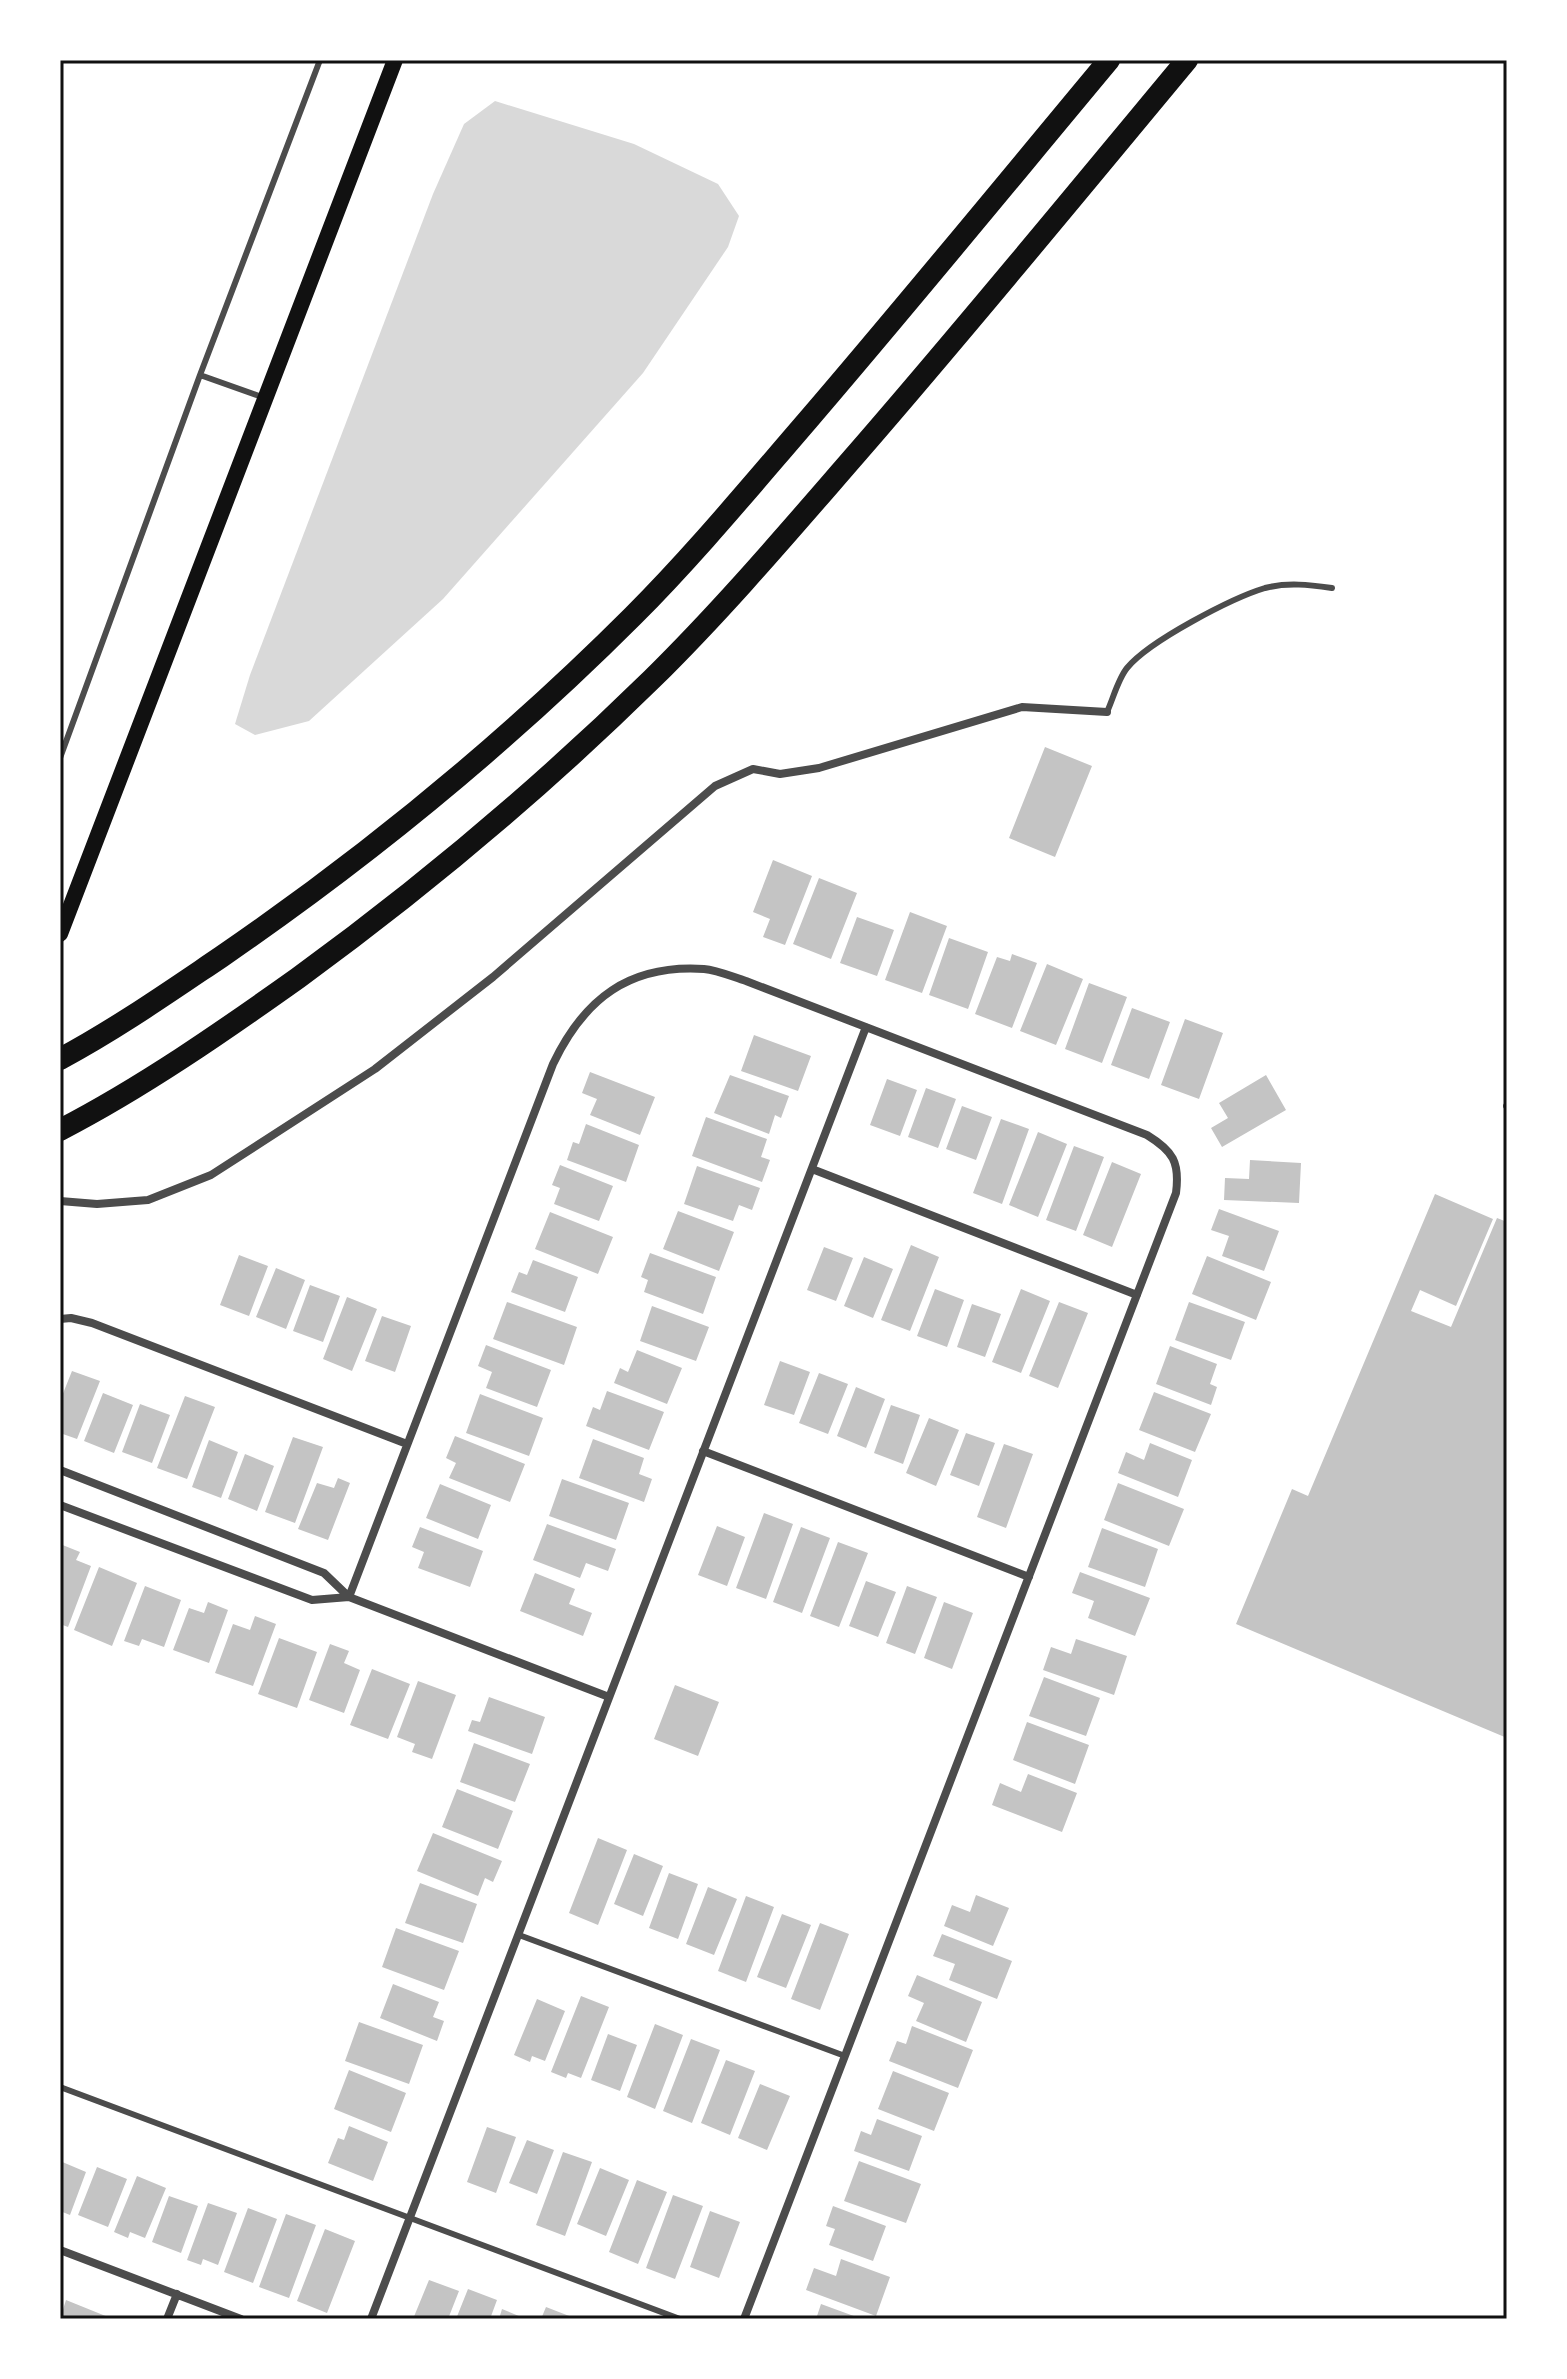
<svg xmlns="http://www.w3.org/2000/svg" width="1567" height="2379" font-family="Montserrat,sans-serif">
<rect width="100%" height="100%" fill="#fff"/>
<path fill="#d9d9d9" d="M 495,101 L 634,144 L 718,184 L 739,216 L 728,247 L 643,373 L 443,599 L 309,721 L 255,735 L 235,724 L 250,675 L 433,194 L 464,124 Z"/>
<path fill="#c4c4c4" d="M 1045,747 L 1092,766 L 1055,857 L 1009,838 Z
M 773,860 L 812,876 L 785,945 L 763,937 L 770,919 L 753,912 Z
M 819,878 L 857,893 L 831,959 L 793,944 Z
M 910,912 L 947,926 L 922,993 L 885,980 Z
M 857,917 L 894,930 L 877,976 L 840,963 Z
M 949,938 L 988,952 L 968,1009 L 929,995 Z
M 1012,954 L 1037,963 L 1012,1028 L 975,1014 L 997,957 L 1010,961 Z
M 1047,964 L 1083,979 L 1056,1045 L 1020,1031 Z
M 1089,983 L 1127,997 L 1102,1063 L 1065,1049 Z
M 1132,1008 L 1170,1022 L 1149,1079 L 1111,1065 Z
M 1185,1019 L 1223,1033 L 1199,1099 L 1161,1085 Z
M 754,1035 L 811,1056 L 798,1091 L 741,1071 Z
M 590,1072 L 655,1097 L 640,1135 L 590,1115 L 597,1099 L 582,1093 Z
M 730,1075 L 789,1096 L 781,1118 L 775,1115 L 769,1134 L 714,1113 Z
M 1266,1075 L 1286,1110 L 1222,1147 L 1211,1128 L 1228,1118 L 1219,1103 Z
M 887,1079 L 917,1090 L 900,1136 L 870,1125 Z
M 926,1088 L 956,1099 L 938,1148 L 908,1137 Z
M 962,1106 L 992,1117 L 976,1160 L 946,1149 Z
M 706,1117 L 767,1139 L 761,1157 L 770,1160 L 762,1182 L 692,1156 Z
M 1001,1119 L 1029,1129 L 1002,1204 L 973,1193 Z
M 586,1124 L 639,1145 L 626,1182 L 567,1160 L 573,1142 L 579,1144 Z
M 1038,1132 L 1067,1144 L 1038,1217 L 1009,1205 Z
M 1074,1146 L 1104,1157 L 1076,1231 L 1046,1220 Z
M 1250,1160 L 1301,1163 L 1299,1203 L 1224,1200 L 1225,1178 L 1249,1179 Z
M 1112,1162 L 1141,1174 L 1112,1247 L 1083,1235 Z
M 560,1165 L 613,1186 L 599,1221 L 554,1204 L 560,1188 L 552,1185 Z
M 697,1166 L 760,1188 L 752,1210 L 739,1205 L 733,1221 L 684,1204 Z
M 1435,1194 L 1493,1219 L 1456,1306 L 1420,1290 L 1411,1311 L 1451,1327 L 1497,1218 L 1507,1222 L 1507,1738 L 1236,1624 L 1292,1489 L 1308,1496 Z
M 1219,1209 L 1279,1231 L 1264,1271 L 1222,1256 L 1229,1236 L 1211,1230 Z
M 678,1211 L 734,1232 L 719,1271 L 663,1249 Z
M 550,1212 L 613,1237 L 598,1274 L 535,1249 Z
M 911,1245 L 939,1257 L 910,1331 L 881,1320 Z
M 824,1247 L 853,1258 L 836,1301 L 807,1290 Z
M 650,1253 L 716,1277 L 703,1314 L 644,1292 L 648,1280 L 641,1277 Z
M 239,1255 L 268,1266 L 249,1316 L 220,1305 Z
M 1207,1256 L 1271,1282 L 1256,1320 L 1192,1294 Z
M 864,1257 L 893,1269 L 873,1318 L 844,1306 Z
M 533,1260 L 578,1277 L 565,1312 L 511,1292 L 519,1272 L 527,1275 Z
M 276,1268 L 305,1280 L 286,1329 L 256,1317 Z
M 310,1285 L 340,1296 L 323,1342 L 293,1331 Z
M 935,1289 L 964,1300 L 947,1347 L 917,1336 Z
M 1021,1289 L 1050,1301 L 1021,1373 L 992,1362 Z
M 347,1297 L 377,1309 L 352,1371 L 323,1359 Z
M 507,1302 L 577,1327 L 564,1365 L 493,1339 Z
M 1059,1302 L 1088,1313 L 1058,1388 L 1029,1376 Z
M 1189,1302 L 1245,1322 L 1231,1360 L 1175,1340 Z
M 972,1304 L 1001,1314 L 985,1357 L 957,1347 Z
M 652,1306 L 709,1327 L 696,1361 L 640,1341 Z
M 382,1316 L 411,1326 L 395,1372 L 365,1361 Z
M 486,1345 L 551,1370 L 537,1407 L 486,1388 L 492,1372 L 478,1366 Z
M 1170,1346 L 1217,1364 L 1210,1384 L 1217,1387 L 1211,1405 L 1156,1384 Z
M 637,1350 L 682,1368 L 667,1404 L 614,1383 L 620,1368 L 628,1372 Z
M 780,1361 L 810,1372 L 794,1415 L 764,1405 Z
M 72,1371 L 100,1381 L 77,1439 L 60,1433 L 60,1401 Z
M 819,1373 L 848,1384 L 828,1434 L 799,1423 Z
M 856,1387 L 885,1399 L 866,1448 L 837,1436 Z
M 607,1391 L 664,1412 L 649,1450 L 586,1426 L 593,1407 L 600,1410 Z
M 1154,1392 L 1211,1414 L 1195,1452 L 1139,1430 Z
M 103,1393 L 133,1405 L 114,1453 L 84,1441 Z
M 480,1394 L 543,1418 L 529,1456 L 466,1433 Z
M 185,1396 L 215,1407 L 187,1479 L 157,1468 Z
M 140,1404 L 170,1415 L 152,1463 L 122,1452 Z
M 891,1405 L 920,1415 L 903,1464 L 874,1453 Z
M 929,1418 L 959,1430 L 936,1486 L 906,1473 Z
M 966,1433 L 995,1443 L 979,1486 L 950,1475 Z
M 455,1436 L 525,1464 L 510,1502 L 449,1478 L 456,1463 L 446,1458 Z
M 293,1437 L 323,1447 L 295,1523 L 265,1512 Z
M 593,1439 L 644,1458 L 639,1474 L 652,1479 L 644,1502 L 579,1478 Z
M 209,1440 L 238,1452 L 221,1498 L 192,1487 Z
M 1150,1443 L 1192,1460 L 1178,1497 L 1118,1473 L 1126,1452 L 1144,1460 Z
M 1004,1444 L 1033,1454 L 1006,1528 L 977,1517 Z
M 245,1454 L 274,1466 L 257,1511 L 228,1499 Z
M 338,1478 L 350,1483 L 328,1540 L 298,1529 L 317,1483 L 334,1488 Z
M 562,1479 L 629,1503 L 616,1540 L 549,1516 Z
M 1118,1483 L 1184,1509 L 1169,1546 L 1104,1520 Z
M 440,1484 L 491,1505 L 478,1539 L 426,1518 Z
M 764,1513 L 793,1524 L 766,1599 L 736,1588 Z
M 547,1524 L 616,1549 L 608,1571 L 586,1563 L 580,1578 L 533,1560 Z
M 717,1526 L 745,1537 L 727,1586 L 698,1575 Z
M 420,1527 L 483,1551 L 470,1587 L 418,1568 L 424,1552 L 412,1547 Z
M 801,1527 L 830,1538 L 802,1613 L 773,1602 Z
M 1102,1528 L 1158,1549 L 1145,1587 L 1088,1567 Z
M 838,1542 L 868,1553 L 839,1627 L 810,1616 Z
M 60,1544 L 80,1552 L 76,1560 L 91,1566 L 68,1627 L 60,1624 Z
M 99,1567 L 137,1583 L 112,1646 L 74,1630 Z
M 1080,1572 L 1150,1598 L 1135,1636 L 1088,1618 L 1094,1601 L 1072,1593 Z
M 535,1573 L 575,1589 L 569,1604 L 592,1613 L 583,1636 L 520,1611 Z
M 866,1581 L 896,1592 L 878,1637 L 849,1626 Z
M 145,1586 L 181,1600 L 164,1647 L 142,1639 L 139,1646 L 124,1641 Z
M 907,1586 L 937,1597 L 915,1654 L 886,1643 Z
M 208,1602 L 228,1610 L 209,1663 L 173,1650 L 189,1608 L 204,1613 Z
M 944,1602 L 973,1613 L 952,1669 L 924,1658 Z
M 255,1616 L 276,1624 L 253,1686 L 215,1673 L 233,1624 L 250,1630 Z
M 279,1638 L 317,1652 L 297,1708 L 258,1694 Z
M 1076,1639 L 1127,1656 L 1114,1695 L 1043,1670 L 1051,1647 L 1071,1654 Z
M 330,1644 L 349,1651 L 344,1663 L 360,1670 L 344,1713 L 309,1700 Z
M 372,1669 L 410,1684 L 388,1739 L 350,1725 Z
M 1044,1677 L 1100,1698 L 1086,1736 L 1029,1716 Z
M 418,1681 L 456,1695 L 432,1759 L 412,1752 L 415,1744 L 397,1737 Z
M 675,1685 L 719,1702 L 698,1756 L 654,1739 Z
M 489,1697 L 545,1717 L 532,1754 L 468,1731 L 472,1720 L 480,1722 Z
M 1027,1722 L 1089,1745 L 1075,1784 L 1013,1760 Z
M 474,1743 L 530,1764 L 515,1802 L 460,1782 Z
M 1028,1774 L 1077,1793 L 1062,1832 L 992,1805 L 1000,1783 L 1021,1792 Z
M 457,1789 L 513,1811 L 498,1849 L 442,1827 Z
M 433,1833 L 502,1861 L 493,1882 L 485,1878 L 478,1896 L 417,1871 Z
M 598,1838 L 627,1850 L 598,1925 L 569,1913 Z
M 634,1854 L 663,1866 L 643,1916 L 614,1904 Z
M 669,1873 L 698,1884 L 678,1939 L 649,1928 Z
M 420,1883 L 477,1904 L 463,1943 L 405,1923 Z
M 708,1887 L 737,1899 L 714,1955 L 686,1944 Z
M 976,1895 L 1009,1908 L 993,1946 L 944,1926 L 952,1905 L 970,1912 Z
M 746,1896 L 774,1907 L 746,1982 L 718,1971 Z
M 782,1914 L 811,1925 L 786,1988 L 757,1977 Z
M 820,1923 L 849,1934 L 820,2010 L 791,1999 Z
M 396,1928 L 459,1951 L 444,1990 L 382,1967 Z
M 942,1934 L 1012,1961 L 997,1999 L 949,1980 L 955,1964 L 933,1956 Z
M 917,1975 L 982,2002 L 966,2042 L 916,2021 L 924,2003 L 908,1996 Z
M 393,1984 L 439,2002 L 433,2017 L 444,2021 L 437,2041 L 380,2018 Z
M 581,1996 L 609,2007 L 581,2078 L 568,2073 L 566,2078 L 551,2072 Z
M 537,1999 L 565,2011 L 545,2061 L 532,2056 L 530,2062 L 514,2055 Z
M 359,2022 L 423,2045 L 409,2084 L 345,2061 Z
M 655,2024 L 683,2035 L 655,2109 L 627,2097 Z
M 912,2026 L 973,2050 L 958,2088 L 889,2061 L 897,2041 L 906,2044 Z
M 608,2034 L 637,2045 L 620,2091 L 591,2080 Z
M 691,2039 L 720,2050 L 692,2123 L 663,2111 Z
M 726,2060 L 755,2071 L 730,2135 L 701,2123 Z
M 349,2070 L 406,2093 L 391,2132 L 334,2109 Z
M 893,2071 L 949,2093 L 934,2131 L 878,2109 Z
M 760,2084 L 790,2096 L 767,2150 L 738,2138 Z
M 877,2119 L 922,2136 L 909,2171 L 854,2151 L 861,2131 L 871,2135 Z
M 349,2126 L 388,2142 L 373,2181 L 328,2163 L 338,2138 L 344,2140 Z
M 487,2127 L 516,2137 L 496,2193 L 467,2182 Z
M 527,2140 L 554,2150 L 537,2194 L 509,2183 Z
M 563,2152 L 592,2162 L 565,2236 L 536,2225 Z
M 60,2161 L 86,2172 L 70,2215 L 60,2211 Z
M 859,2161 L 921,2184 L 906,2223 L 844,2201 Z
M 97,2167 L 127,2179 L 108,2227 L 78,2215 Z
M 600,2168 L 629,2180 L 606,2236 L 577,2224 Z
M 137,2176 L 166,2188 L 145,2238 L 130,2232 L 128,2238 L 114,2232 Z
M 637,2180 L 667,2192 L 638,2264 L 609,2252 Z
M 673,2195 L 703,2206 L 675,2279 L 646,2268 Z
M 169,2196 L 198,2206 L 181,2253 L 152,2242 Z
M 208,2203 L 237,2213 L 218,2265 L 203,2259 L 201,2265 L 187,2260 Z
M 833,2206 L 886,2226 L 873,2261 L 829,2245 L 835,2229 L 826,2226 Z
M 248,2208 L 277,2219 L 253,2283 L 224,2272 Z
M 710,2211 L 740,2222 L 719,2278 L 690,2267 Z
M 286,2214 L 316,2225 L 289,2298 L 259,2287 Z
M 325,2229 L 355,2241 L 327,2313 L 297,2301 Z
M 841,2259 L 890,2277 L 876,2316 L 806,2290 L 814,2268 L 836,2276 Z
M 429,2280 L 459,2291 L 448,2319 L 413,2319 Z
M 468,2289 L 497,2300 L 490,2319 L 456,2319 Z
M 66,2300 L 113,2319 L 60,2319 Z
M 821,2304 L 862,2319 L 816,2319 Z
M 546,2307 L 577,2319 L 541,2319 Z
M 502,2309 L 526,2319 L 499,2319 Z"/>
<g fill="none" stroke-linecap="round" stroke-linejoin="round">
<path stroke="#4c4c4c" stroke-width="6" d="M 200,375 L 320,60
M 1107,712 C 1113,699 1118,679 1127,668 C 1149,641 1232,598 1265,588 C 1288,582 1310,585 1332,588
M 60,758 L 200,375 L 262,397
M 1506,1106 L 1507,1106
M 519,1935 L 845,2056
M 60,2087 L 680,2319"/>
<path stroke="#4c4c4c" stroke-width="8" d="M 812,1169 L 1137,1295
M 60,1201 L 97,1204 L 148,1200 L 211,1175 L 375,1069 L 493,977 L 715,786 L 753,769 L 780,774 L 819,768 L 1022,707 L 1107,712
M 60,1319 L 71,1318 L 92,1323 L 407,1444
M 703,1451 L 1029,1577
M 60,1470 L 324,1573 L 349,1597 L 609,1697
M 60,1505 L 312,1600 L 349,1597
M 349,1597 L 553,1064 C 584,999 629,964 704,969 C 717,970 733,977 746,981 L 1147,1135 C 1173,1151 1180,1162 1176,1193 L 744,2319
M 60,2250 L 241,2319
M 167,2319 L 177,2294
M 371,2319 L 866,1027"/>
<path stroke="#111" stroke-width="16" d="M 60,934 L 395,60"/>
<path stroke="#111" stroke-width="22" d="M 60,1059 C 116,1029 169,992 221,957 C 368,856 507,742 633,616 C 694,555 751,486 808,420 C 910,301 1009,180 1109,60
M 60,1130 C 143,1087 222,1032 298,978 C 423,887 542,787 652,679 C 725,607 791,529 858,452 C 970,323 1078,191 1187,60"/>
</g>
<rect width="1567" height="2379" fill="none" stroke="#ffffff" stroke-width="124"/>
<rect x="62" y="62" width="1443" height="2255" fill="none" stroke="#111" stroke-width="3"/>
</svg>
